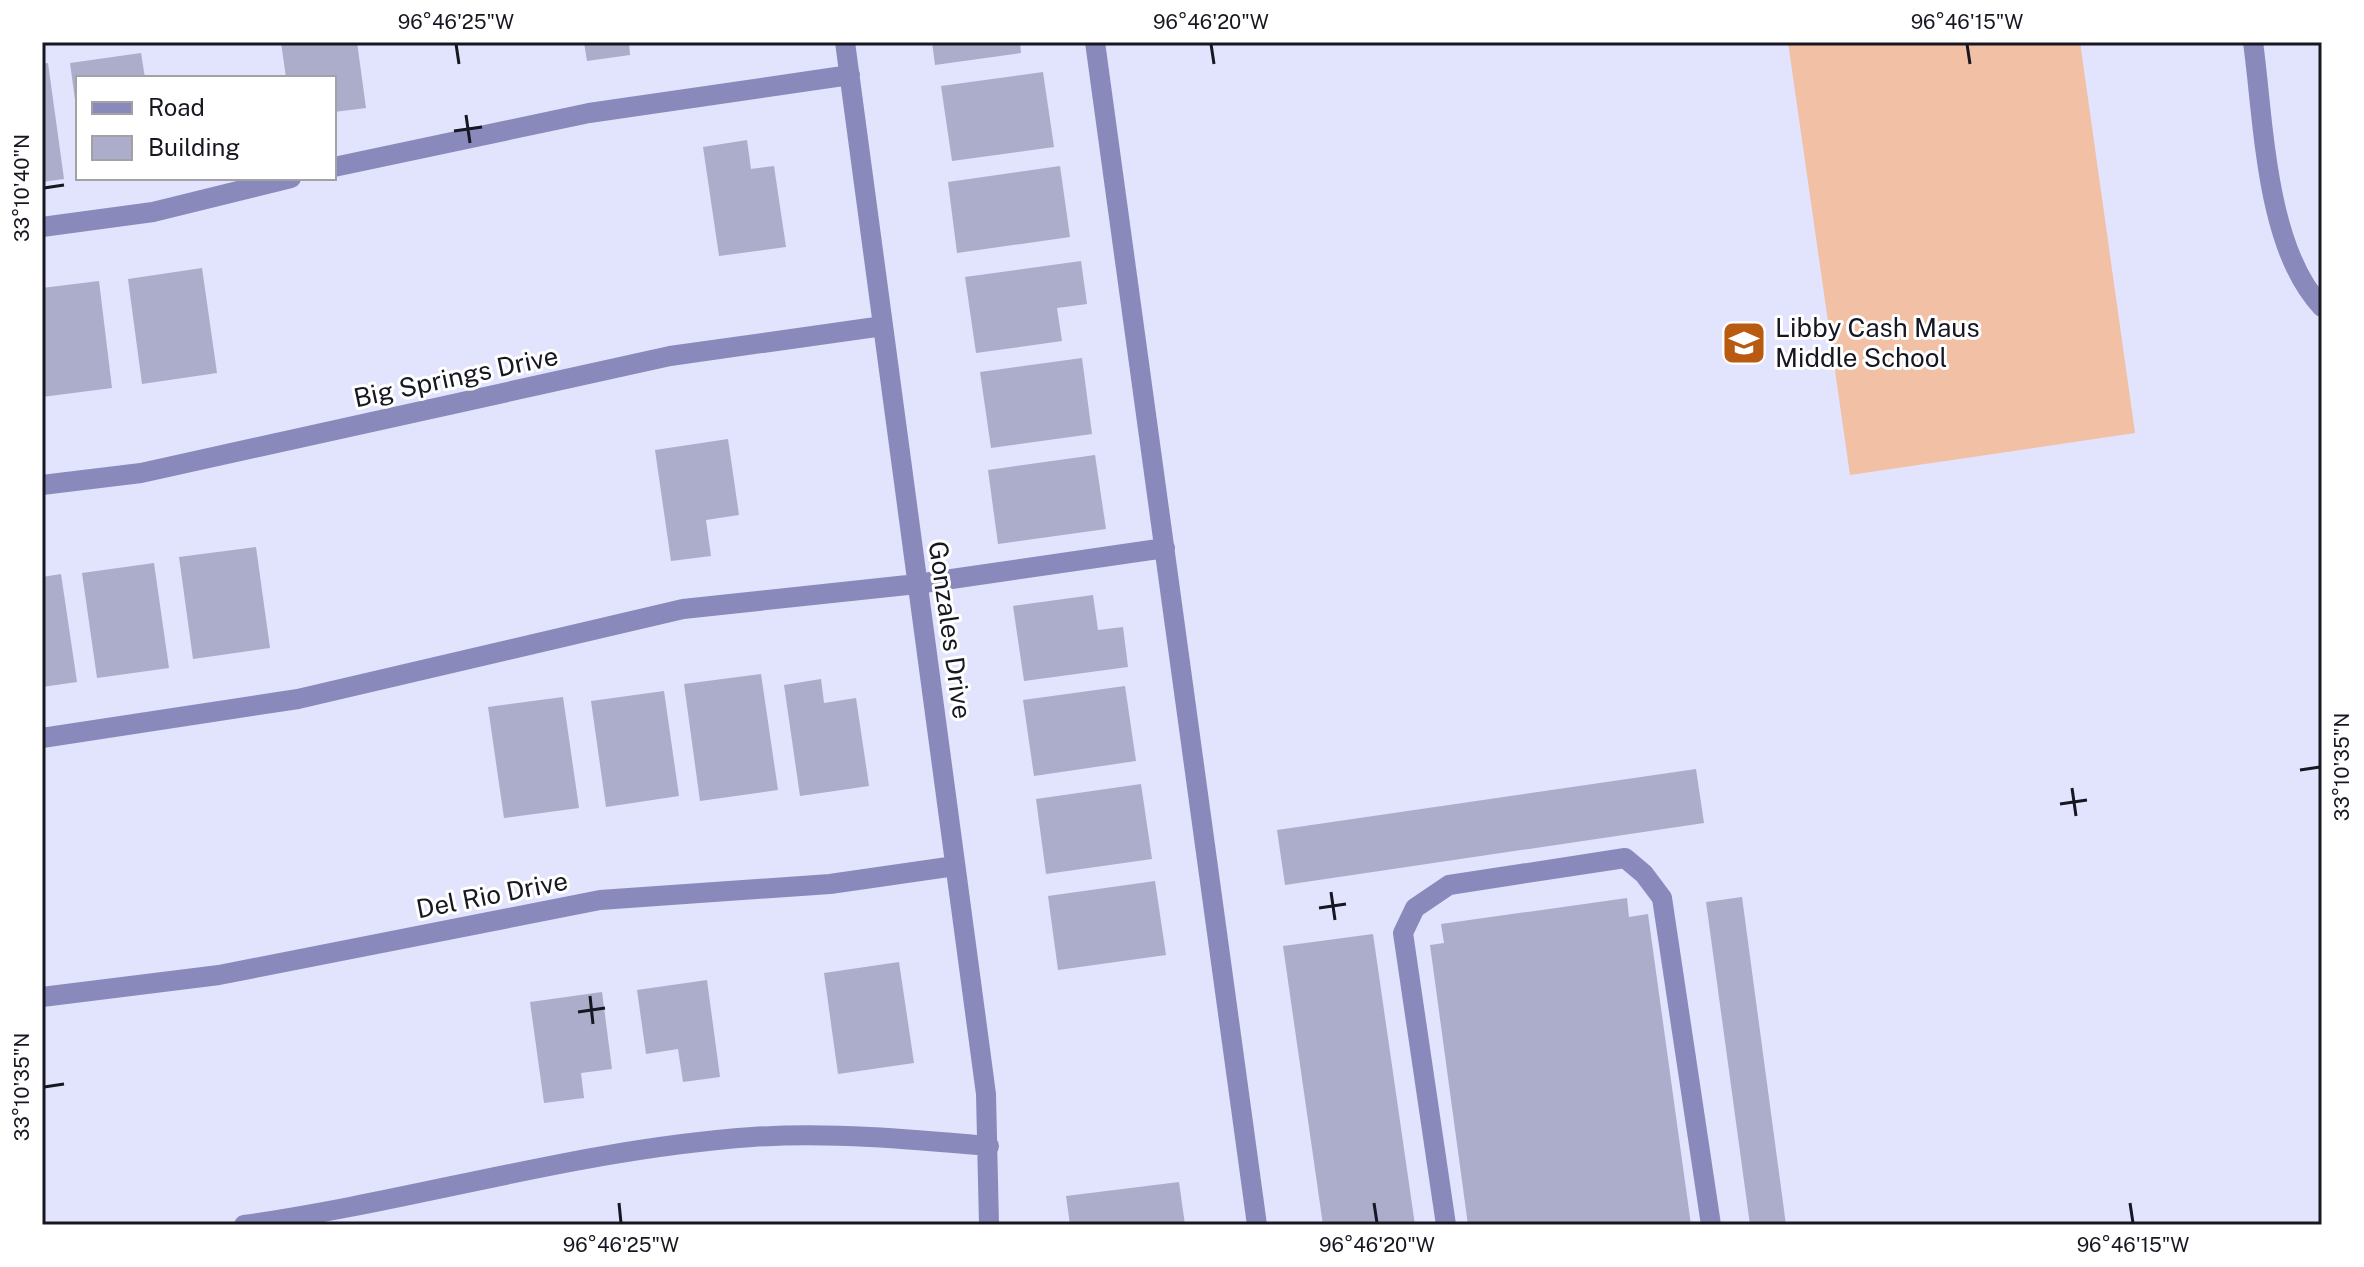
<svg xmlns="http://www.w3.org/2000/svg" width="2364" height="1267" font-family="'Public Sans',sans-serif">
<rect width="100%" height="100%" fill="#e2e3fc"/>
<path fill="#f2c0a4" d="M 1788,42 L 2080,42 L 2135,433 L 1850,475 Z"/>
<path fill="#acadca" d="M 281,42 L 357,42 L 366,108 L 334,112 L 334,78 L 286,78 Z
M 584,42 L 629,42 L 630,55 L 587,61 Z
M 932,42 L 1020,42 L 1021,53 L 935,65 Z
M 141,53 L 145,78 L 78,78 L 76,107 L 70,63 Z
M 48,63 L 64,179 L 42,182 L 42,64 Z
M 1043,72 L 1054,147 L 952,161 L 941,86 Z
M 747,140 L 751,169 L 774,166 L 786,247 L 719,256 L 703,147 Z
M 1060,166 L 1070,237 L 957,253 L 948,182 Z
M 1081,261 L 1087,304 L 1057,308 L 1062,341 L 976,353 L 965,277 Z
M 202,268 L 217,373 L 142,384 L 128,279 Z
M 99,281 L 112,388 L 42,397 L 42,288 Z
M 1082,358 L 1092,434 L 991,448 L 980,372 Z
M 728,439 L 739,515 L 706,520 L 711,556 L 671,561 L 655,450 Z
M 1095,455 L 1106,529 L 998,544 L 988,470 Z
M 256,547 L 270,648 L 193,659 L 179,557 Z
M 154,563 L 169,668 L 97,678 L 82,573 Z
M 61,574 L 77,682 L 42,687 L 42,577 Z
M 1093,595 L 1098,630 L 1123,627 L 1128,667 L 1024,681 L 1013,606 Z
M 761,674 L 778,790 L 700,801 L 684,684 Z
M 821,679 L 824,703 L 856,698 L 869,786 L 800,796 L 784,685 Z
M 1125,686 L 1136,761 L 1034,776 L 1023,700 Z
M 664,691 L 679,796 L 606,807 L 591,701 Z
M 563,697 L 579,808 L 504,818 L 488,707 Z
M 1696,769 L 1704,823 L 1285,885 L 1277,830 Z
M 1141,784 L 1152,859 L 1046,874 L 1036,799 Z
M 1155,881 L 1166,955 L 1058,970 L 1048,896 Z
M 1742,897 L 1786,1225 L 1750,1225 L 1706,902 Z
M 1627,898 L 1629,917 L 1648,914 L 1691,1225 L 1468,1225 L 1430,945 L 1444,943 L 1441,924 Z
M 1373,934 L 1415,1225 L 1323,1225 L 1283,946 Z
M 899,962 L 914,1063 L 838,1074 L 824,973 Z
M 707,980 L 720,1077 L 683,1082 L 678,1049 L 646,1054 L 637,990 Z
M 602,992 L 612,1069 L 581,1073 L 584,1098 L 544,1103 L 530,1002 Z
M 1179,1182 L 1185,1225 L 1070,1225 L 1066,1196 Z"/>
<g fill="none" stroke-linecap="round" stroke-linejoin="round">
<path stroke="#898abb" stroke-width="20" d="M 845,42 L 986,1094 L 989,1225
M 1095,42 L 1257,1225
M 2253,42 C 2264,121 2265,247 2322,307
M 334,167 L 589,113 L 850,75
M 42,227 L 153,212 L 291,178
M 42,485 L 141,473 L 670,356 L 883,326
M 42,738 L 298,699 L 683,609 L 917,584 L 1165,548
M 42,997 L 219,975 L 600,900 L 830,884 L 955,866
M 244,1225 C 414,1201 580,1149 752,1137 C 832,1132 910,1139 989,1146
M 1446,1225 L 1403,933 L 1415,908 L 1449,885 L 1625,858 L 1644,874 L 1662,898 L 1711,1225"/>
</g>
<path fill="none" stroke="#161721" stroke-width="3" d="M 456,44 L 459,64M 1211,44 L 1214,64M 1967,44 L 1970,64M 466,115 L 470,143M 454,131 L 482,127M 44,188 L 64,185M 2300,770 L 2320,767M 2072,788 L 2076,816M 2060,804 L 2087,800M 1331,892 L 1335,920M 1319,908 L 1346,904M 590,996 L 593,1024M 578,1012 L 605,1008M 44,1087 L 64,1084M 619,1203 L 621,1223M 1374,1203 L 1377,1223M 2130,1203 L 2133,1223"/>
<defs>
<g id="school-square" transform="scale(2.3)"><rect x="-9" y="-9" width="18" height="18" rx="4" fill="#b95a11" stroke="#fff"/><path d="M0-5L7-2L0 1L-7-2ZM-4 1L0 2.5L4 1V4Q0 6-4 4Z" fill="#fff"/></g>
</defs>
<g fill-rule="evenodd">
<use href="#school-square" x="1744" y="343"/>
</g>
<g text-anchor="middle" stroke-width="6" stroke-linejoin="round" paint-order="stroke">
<g font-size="26" fill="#161721" stroke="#fff" text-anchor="start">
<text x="1775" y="337">Libby Cash Maus<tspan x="1775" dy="30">Middle School</tspan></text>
</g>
<g font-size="26" fill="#161721" stroke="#fff">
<text transform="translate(456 377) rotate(-12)" y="9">Big Springs Drive</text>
<text transform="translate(950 630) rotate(82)" y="9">Gonzales Drive</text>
<text transform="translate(492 895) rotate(-11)" y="9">Del Rio Drive</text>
</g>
</g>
<rect width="2364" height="1267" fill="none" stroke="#ffffff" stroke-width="88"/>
<rect x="76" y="76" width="260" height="104" fill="#ffffff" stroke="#a2a2a6" stroke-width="2"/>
<rect x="92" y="102" width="40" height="12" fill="#898abb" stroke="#a2a2a6" stroke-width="2"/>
<text x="148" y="116" font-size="24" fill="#161721">Road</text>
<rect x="92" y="136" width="40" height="24" fill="#acadca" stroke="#a2a2a6" stroke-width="2"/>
<text x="148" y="156" font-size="24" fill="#161721">Building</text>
<rect x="44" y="44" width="2276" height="1179" fill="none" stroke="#161721" stroke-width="3"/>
<g font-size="20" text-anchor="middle" fill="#161721">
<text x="456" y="29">96°46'25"W</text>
<text x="1211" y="29">96°46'20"W</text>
<text x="1967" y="29">96°46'15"W</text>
<text transform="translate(22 188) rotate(-90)" y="7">33°10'40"N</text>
<text transform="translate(2342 767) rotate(-90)" y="7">33°10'35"N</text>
<text transform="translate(22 1087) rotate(-90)" y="7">33°10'35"N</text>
<text x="621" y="1252">96°46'25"W</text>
<text x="1377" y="1252">96°46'20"W</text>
<text x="2133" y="1252">96°46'15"W</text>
</g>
</svg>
